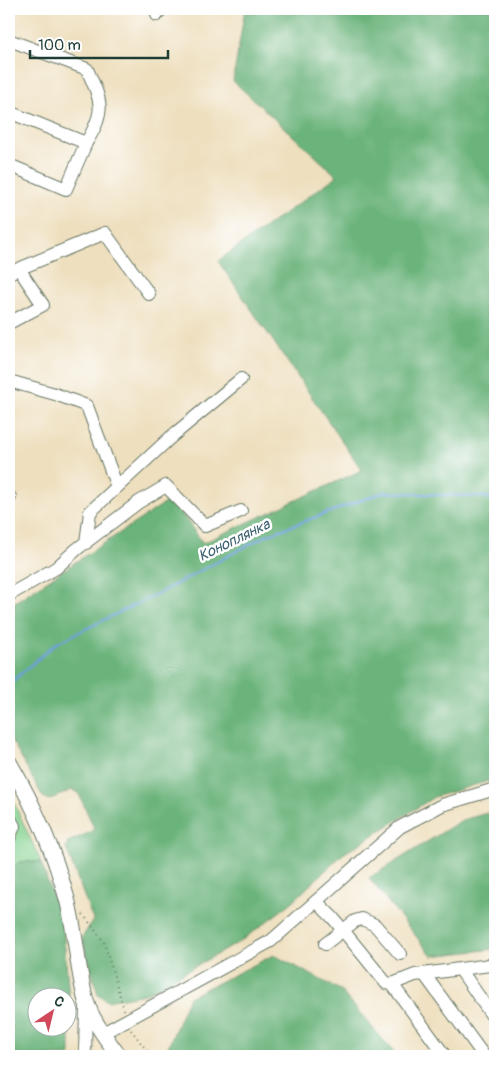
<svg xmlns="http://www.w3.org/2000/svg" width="504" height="1065" font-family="Pangolin,sans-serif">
<rect width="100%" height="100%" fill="#fff"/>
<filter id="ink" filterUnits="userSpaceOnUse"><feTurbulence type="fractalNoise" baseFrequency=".02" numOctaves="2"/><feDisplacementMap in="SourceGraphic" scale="10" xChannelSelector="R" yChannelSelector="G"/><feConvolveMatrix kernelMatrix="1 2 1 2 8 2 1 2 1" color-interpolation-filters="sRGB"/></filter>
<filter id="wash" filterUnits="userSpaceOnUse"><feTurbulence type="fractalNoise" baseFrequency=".0096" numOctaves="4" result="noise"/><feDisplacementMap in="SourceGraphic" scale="20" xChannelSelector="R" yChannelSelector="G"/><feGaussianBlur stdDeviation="1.12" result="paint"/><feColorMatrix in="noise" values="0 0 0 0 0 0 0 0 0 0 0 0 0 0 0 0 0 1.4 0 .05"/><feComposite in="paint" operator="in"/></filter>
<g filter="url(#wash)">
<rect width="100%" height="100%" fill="#eedfbe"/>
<path fill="#84d18f" stroke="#528762" d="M 9,792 L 41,862 L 19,862 L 9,873 Z"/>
<path fill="#6bb37a" stroke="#457857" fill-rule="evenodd" d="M 245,9 L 495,9 L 495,779 L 434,797 L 343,854 L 291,903 L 241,941 L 145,994 L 107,1001 L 98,994 L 82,938 L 93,920 L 66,848 L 68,842 L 91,832 L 94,828 L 78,792 L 71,790 L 50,800 L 43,797 L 9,736 L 9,606 L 171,499 L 203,543 L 362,470 L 218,261 L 337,176 L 233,81 Z
M 495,811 L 495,949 L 432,956 L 369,878 L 462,820 Z
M 19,862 L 41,862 L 63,927 L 70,1008 L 70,1056 L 9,1056 L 9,873 ZM 38,998 L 68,998 L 68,1028 L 38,1028 Z
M 274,955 L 340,990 L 397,1056 L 170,1056 L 166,1052 L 189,997 Z"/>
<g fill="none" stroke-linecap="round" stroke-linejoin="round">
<path stroke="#6ca1d9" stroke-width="2.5" d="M 9,684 L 55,644 L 161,592 L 267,535 L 384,492 L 485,497 L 495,500"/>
</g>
</g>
<g filter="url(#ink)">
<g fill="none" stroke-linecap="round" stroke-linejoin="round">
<g stroke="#677664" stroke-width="14">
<path id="minor" d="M 157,15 L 161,9
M 9,40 L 87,69 C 102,103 106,110 86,143 L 9,112
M 9,165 L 66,189 L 86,143
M 9,273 L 105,233 L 149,294
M 9,323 L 43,305 L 19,269
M 9,381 L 55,394 L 87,406 L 117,487
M 9,498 L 10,497
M 86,543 L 90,512 L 171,437 L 241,379
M 9,595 L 56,568 L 77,549 L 139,502 L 166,486 L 205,526 L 241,511
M 9,817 L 14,826 L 9,839
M 316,901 L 333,918 L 386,983 L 392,984 L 415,975 L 490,965 L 495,967
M 325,944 L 355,921 L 362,919 L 375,925 L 400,954
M 460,969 L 495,1020
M 424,974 L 484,1056
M 392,984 L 445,1056
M 103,1033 L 271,941 L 400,827 L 442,805 L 495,789
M 85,1056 L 86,1004"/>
</g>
<g stroke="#677664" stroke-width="17">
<path id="major" d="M 9,762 C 34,805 54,851 67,899 C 76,932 77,968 86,1001 C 92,1020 107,1040 119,1056"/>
</g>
<path stroke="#677664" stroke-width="2" stroke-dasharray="1 4" stroke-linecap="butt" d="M 83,914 L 104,942 L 124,1010
M 131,1030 L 151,1056"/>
<use href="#minor" stroke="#fff" stroke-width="12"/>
<use href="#major" stroke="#fff" stroke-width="15"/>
</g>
</g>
<g text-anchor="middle" stroke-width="5" stroke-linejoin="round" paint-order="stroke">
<g font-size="15" font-style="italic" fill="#3a606e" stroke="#fff">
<text transform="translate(234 540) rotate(-26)" y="5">Коноплянка</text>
</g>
</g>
<rect width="504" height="1065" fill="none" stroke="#fff" stroke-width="30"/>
<g transform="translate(52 1012) rotate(35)"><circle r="24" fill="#ffffff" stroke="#a5b1ae"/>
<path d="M0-4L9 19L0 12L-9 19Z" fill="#d1495b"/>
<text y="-8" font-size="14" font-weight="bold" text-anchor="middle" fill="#1f3d34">С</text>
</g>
<path d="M30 50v8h138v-8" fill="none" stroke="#1f3d34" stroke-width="2.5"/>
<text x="38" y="50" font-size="15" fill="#1f3d34" stroke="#ffffff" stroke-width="4" paint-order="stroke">100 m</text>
</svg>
